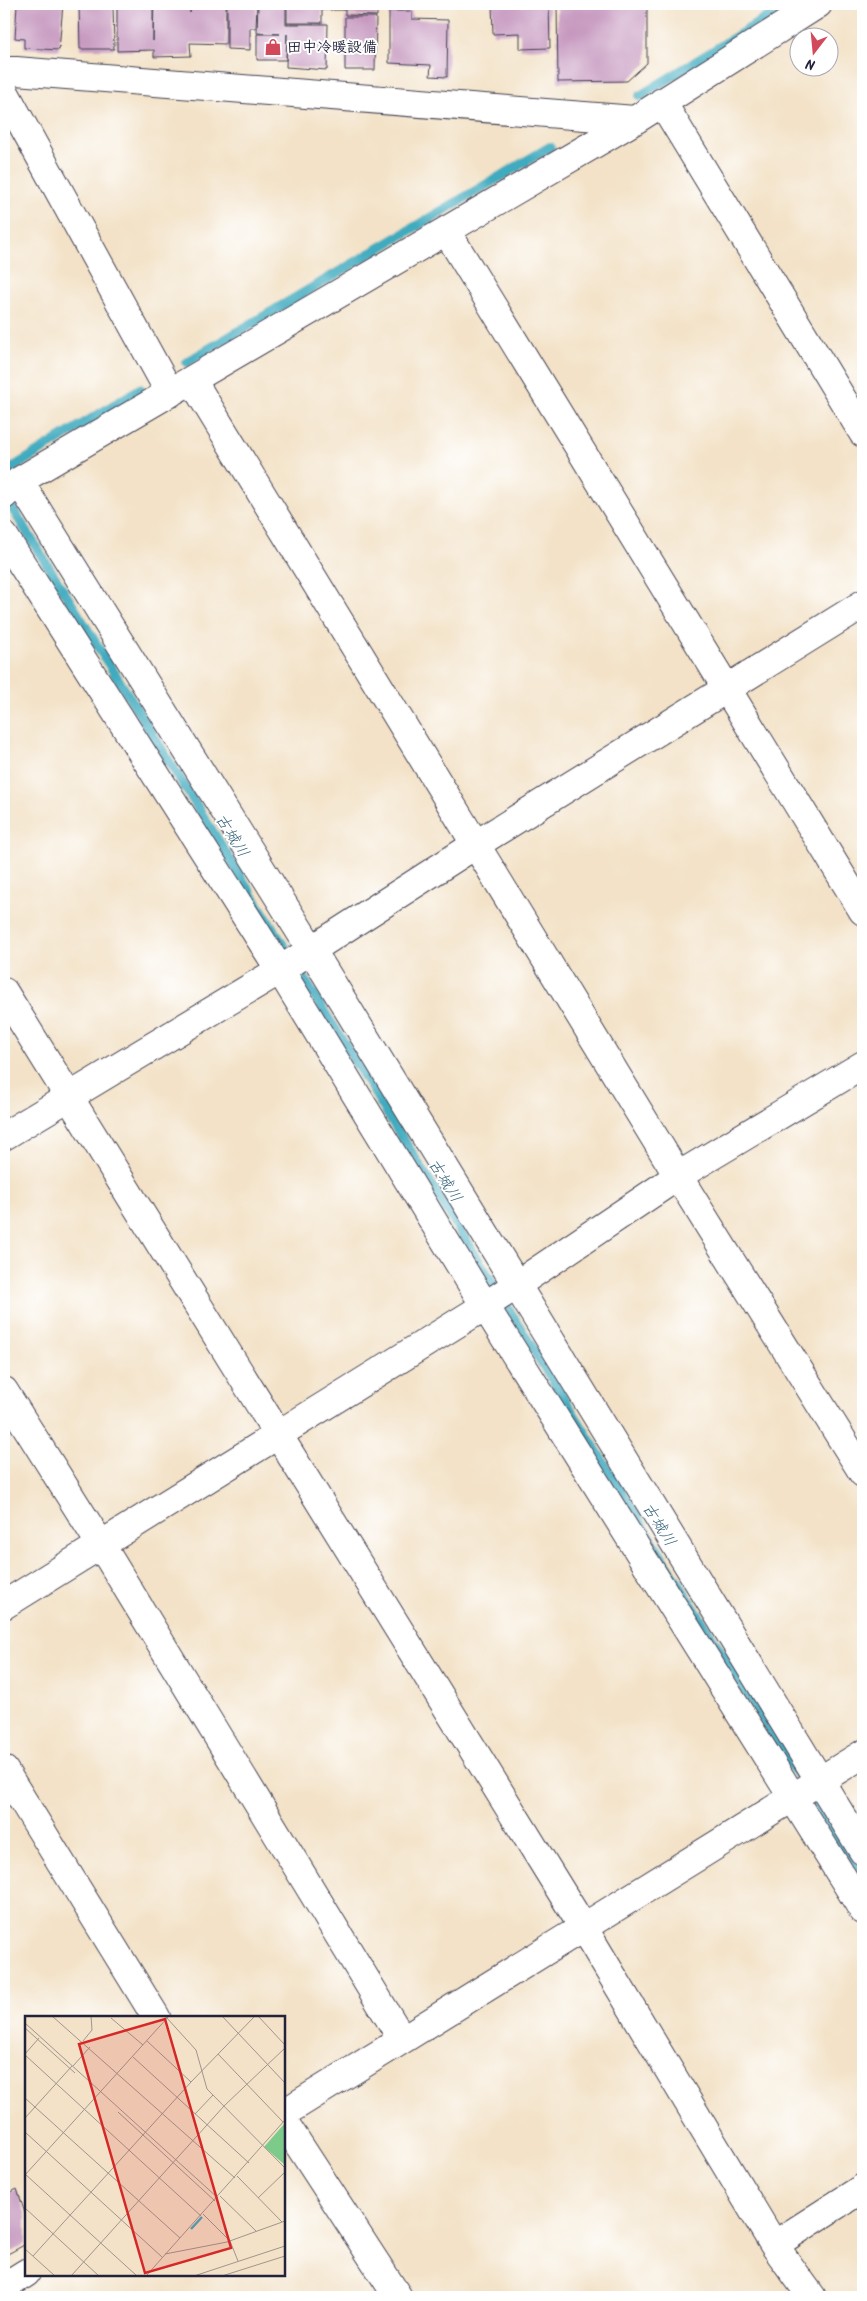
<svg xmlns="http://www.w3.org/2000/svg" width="867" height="2301" font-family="Kalam,'Klee One',sans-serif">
<rect width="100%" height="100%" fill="#fff"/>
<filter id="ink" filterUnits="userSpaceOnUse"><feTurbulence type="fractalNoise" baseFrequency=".02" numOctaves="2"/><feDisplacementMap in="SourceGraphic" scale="10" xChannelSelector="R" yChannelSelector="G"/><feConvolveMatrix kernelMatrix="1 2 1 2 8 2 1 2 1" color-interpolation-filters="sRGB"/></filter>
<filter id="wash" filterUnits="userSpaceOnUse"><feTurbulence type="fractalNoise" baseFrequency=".0096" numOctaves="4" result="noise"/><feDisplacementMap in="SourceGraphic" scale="20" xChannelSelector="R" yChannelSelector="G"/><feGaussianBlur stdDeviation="1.12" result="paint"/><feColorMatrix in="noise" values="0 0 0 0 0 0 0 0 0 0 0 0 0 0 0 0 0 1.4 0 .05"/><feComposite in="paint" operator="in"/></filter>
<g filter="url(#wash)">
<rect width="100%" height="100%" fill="#f3e2c7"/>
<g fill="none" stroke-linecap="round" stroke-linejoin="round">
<path stroke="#40abbf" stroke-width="10" d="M 640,96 L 789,4
M 187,362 L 550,147
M 4,473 L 140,389
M 4,495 L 863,1881"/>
</g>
<g id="blocks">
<path fill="#c698bf" d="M 26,4 L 63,4 L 59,50 L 24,48 L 24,39 L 15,38 L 17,5 Z
M 79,4 L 113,4 L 114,49 L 80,49 Z
M 117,4 L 153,4 L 153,41 L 154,4 L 190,4 L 190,13 L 191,4 L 226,4 L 226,44 L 190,43 L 191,56 L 154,57 L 154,50 L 117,51 Z
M 227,4 L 257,4 L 256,28 L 250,28 L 250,50 L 227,49 Z
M 258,4 L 286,4 L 286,24 L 328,24 L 327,70 L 286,67 L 287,34 L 286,60 L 257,60 L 257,34 L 280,34 L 257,33 Z
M 287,4 L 332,4 L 332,10 L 322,10 L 322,23 L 287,23 Z
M 333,4 L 377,4 L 377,16 L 345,15 L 345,10 L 333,10 Z
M 492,4 L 549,4 L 550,48 L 520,49 L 520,33 L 493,34 Z
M 557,4 L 647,4 L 647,63 L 627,81 L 558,82 Z
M 389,11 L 412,11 L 412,19 L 448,20 L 447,77 L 430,76 L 431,65 L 389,63 Z
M 345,17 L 376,17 L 375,70 L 345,70 Z
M 17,2189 L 26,2216 L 26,2244 L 4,2256 L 4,2196 Z"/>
</g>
</g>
<g filter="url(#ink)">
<use href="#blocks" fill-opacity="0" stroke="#413f50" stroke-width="1"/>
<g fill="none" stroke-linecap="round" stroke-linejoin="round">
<g stroke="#413f50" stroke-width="30">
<path id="minor" d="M 4,71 L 16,71 L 635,120
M 4,91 L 170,393
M 662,102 L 863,433
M 447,232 L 863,911
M 192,380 L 678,1176 L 863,1473
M 19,481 L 311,949 L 863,1851
M 4,495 L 19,481 L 635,120 L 818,4
M 4,536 L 280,970 L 485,1306 L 863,1910
M 4,992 L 583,1927 L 774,2245 L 812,2297
M 4,1136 L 280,970 L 475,845 L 863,604
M 4,1391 L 101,1545 L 402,2039
M 4,1605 L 485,1306 L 678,1176 L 863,1065
M 4,1770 L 156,2017
M 284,2113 L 863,1754
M 284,2122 L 398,2297
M 774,2245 L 863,2188
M 4,2287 L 26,2273"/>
</g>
<use href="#minor" stroke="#fff" stroke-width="28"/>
</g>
</g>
<defs>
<g id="shop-bare" transform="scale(1.35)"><path d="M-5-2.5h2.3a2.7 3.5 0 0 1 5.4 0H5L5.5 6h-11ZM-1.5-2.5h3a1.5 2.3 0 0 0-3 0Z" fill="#d1495b" stroke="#fff" stroke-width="2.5" paint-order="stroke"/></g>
</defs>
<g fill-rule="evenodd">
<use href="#shop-bare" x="273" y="47"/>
</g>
<g text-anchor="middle" stroke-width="4" stroke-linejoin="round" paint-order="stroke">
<g font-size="15" font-weight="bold" fill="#22223b" stroke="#fff" text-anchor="start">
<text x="287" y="52">田中冷暖設備</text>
</g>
<g font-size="16" font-style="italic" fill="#306076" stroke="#fff">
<text transform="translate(233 835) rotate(58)" y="6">古城川</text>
<text transform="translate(446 1180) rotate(58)" y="6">古城川</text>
<text transform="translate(660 1524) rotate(58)" y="6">古城川</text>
</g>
</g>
<g transform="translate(25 2016)">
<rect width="260" height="260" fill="#f3e2c7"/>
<path d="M 260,107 L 260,149 L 239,131 Z" fill="#7dcb8b"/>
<path fill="none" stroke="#40abbf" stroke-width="2.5" d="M 166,213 L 177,201"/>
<path fill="none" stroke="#9f958f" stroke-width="1" d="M 27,0 L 210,162M 197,0 L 260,67M 233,0 L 260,29M 141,1 L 171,34 L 182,73 L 260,152M 86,2 L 118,29M 0,7 L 193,182M 0,12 L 50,57M 58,25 L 67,14 L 66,0M 122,25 L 166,66M 0,38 L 14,22M 193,38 L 258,106M 0,39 L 176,200M 108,41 L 224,147M 48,50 L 65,31M 0,82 L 155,222M 93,96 L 190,185M 170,98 L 188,79M 0,102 L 47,50M 0,116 L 137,241M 0,158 L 112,260M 0,159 L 144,0M 212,160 L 257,206M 195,180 L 231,215M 233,182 L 260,156M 0,192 L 74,260M 178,198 L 205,225 L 213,245M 0,233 L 30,260M 140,238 L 202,226 L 260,205M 8,240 L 166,66 L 230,0M 46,260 L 199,90 L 260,32M 121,260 L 260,104M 169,260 L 260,230M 197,260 L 260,240"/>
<path fill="#d62828" fill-opacity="0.15" stroke="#d62828" stroke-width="2.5" d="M 140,3 L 206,232 L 120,257 L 54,28 Z"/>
<rect width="260" height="260" fill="none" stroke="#22223b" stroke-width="2.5"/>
</g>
<rect width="867" height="2301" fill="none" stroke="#fff" stroke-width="20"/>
<g transform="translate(814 52) rotate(196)"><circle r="24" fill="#ffffff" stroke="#a7a7b1"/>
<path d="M0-4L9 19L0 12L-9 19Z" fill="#d1495b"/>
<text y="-8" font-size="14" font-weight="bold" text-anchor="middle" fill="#22223b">N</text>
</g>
</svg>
